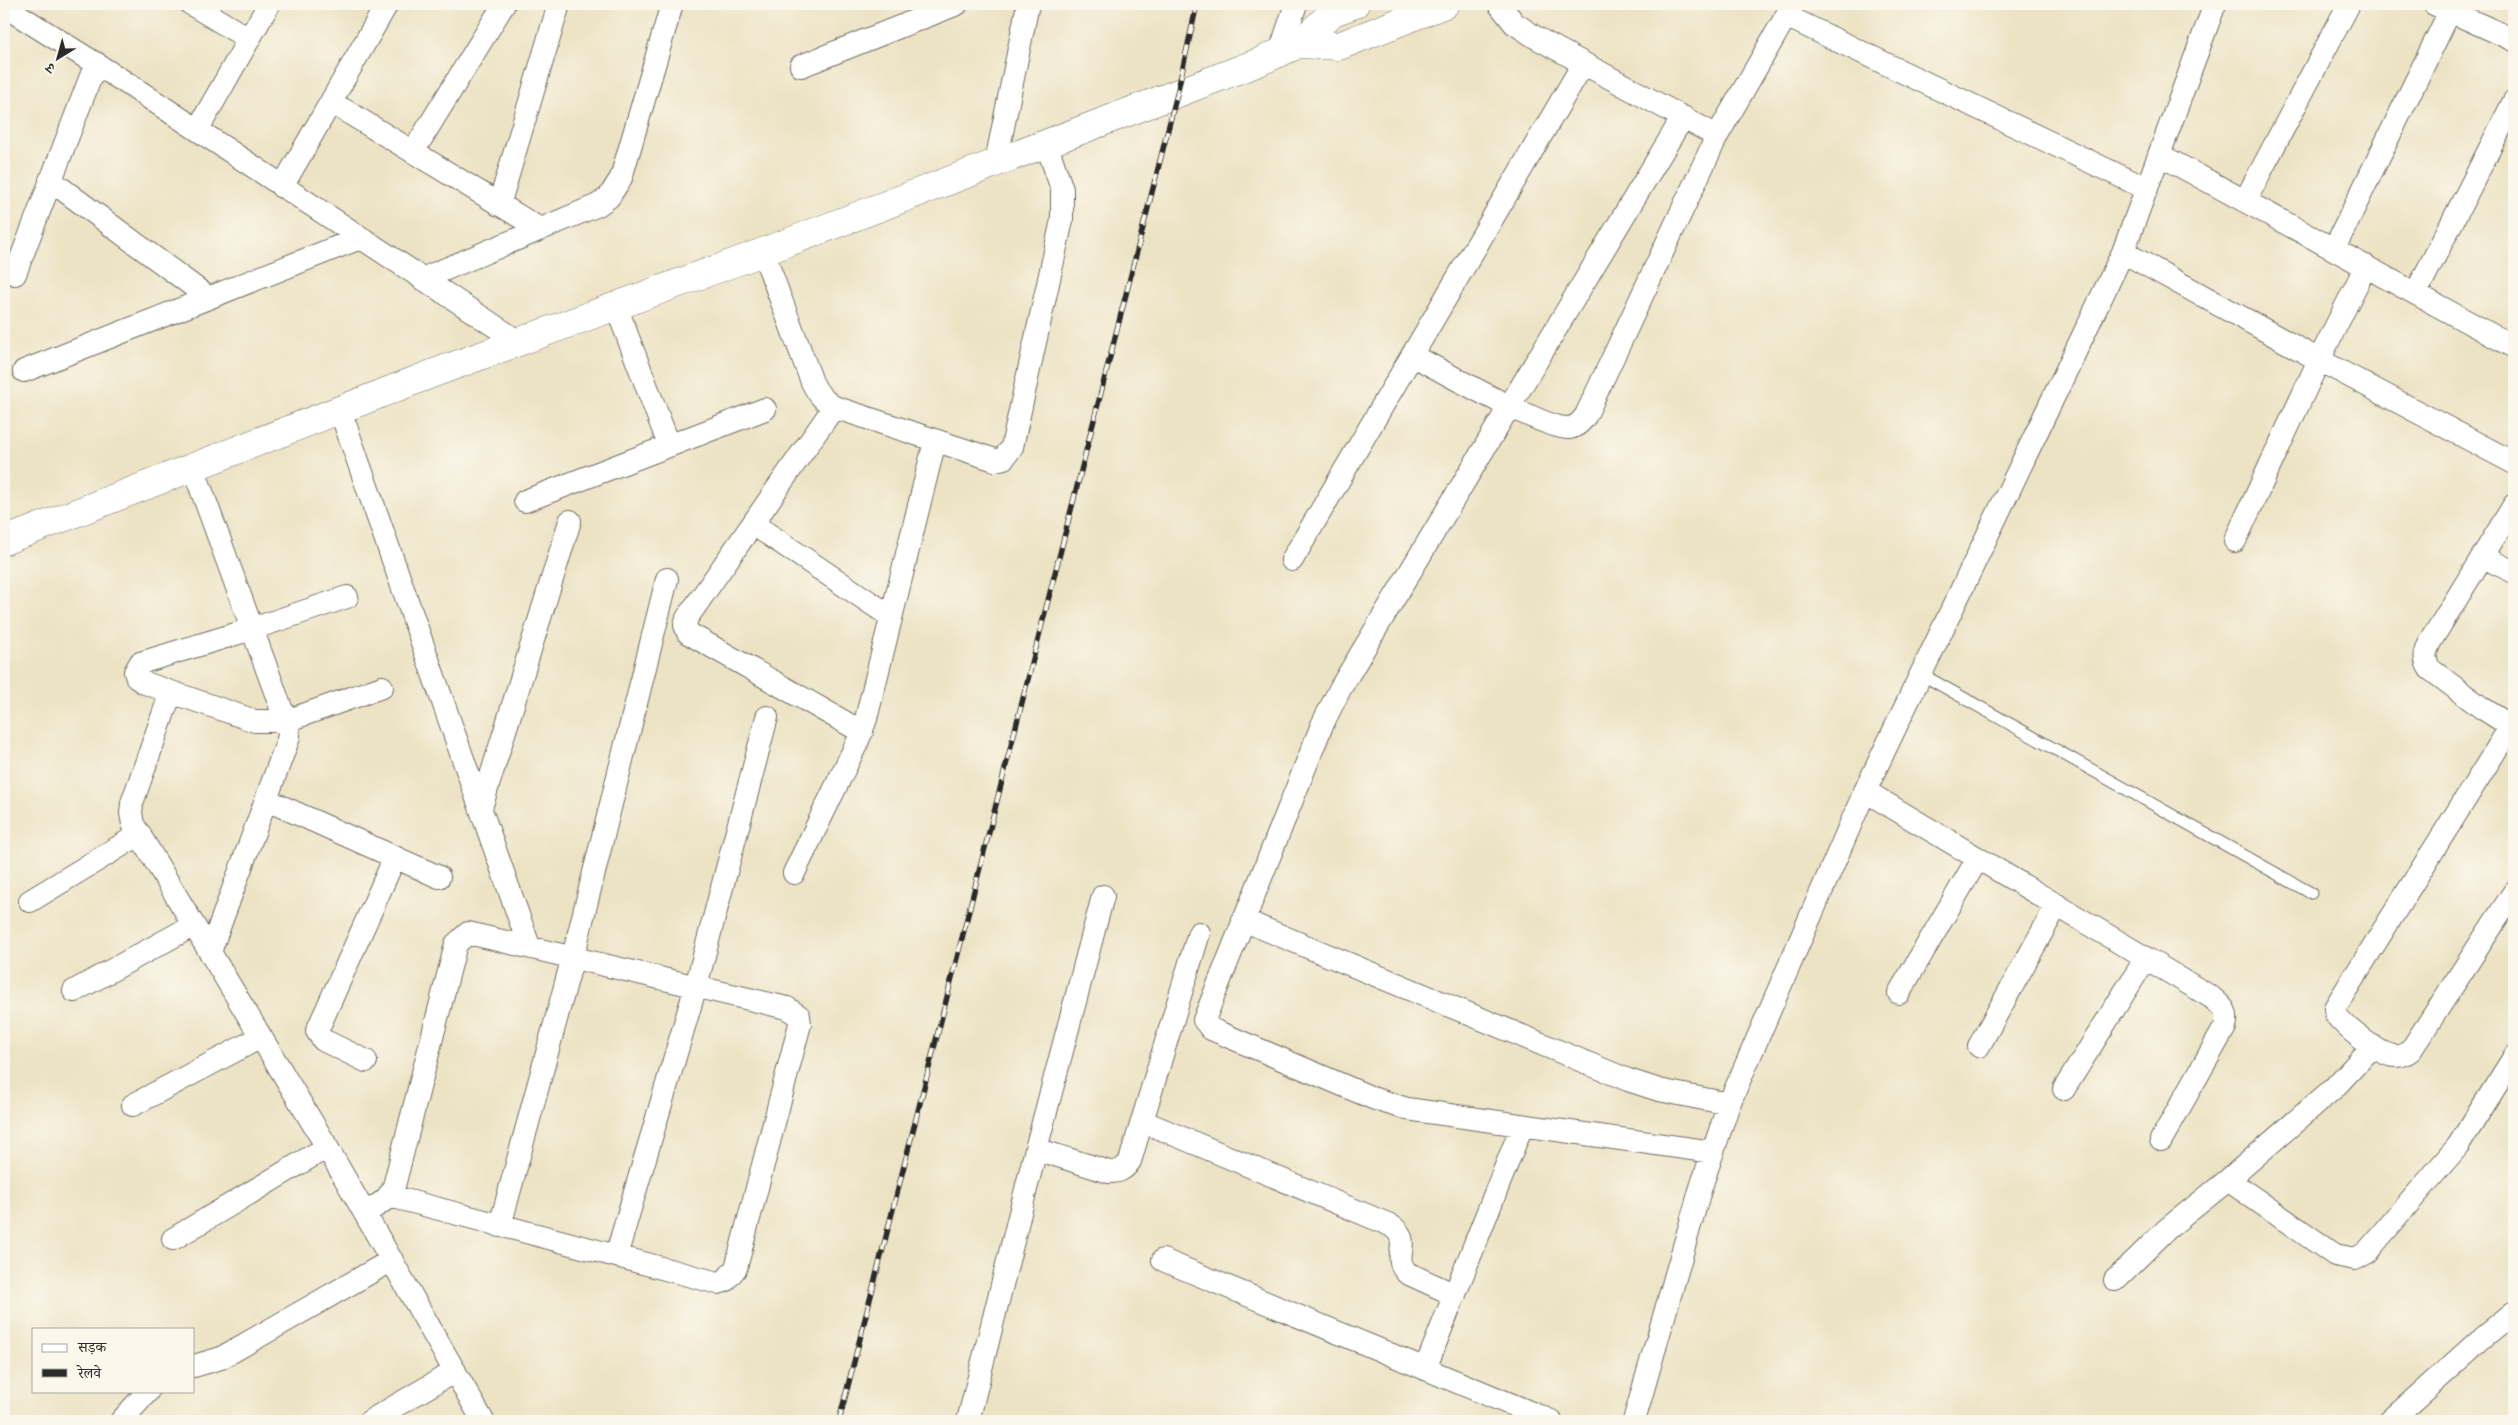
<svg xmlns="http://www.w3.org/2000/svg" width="2518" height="1425" font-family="'Libre Caslon Text','Noto Serif Devanagari',serif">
<rect width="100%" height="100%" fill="#fbf7ec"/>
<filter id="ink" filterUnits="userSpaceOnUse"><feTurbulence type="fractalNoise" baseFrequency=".02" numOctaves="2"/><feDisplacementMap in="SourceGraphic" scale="10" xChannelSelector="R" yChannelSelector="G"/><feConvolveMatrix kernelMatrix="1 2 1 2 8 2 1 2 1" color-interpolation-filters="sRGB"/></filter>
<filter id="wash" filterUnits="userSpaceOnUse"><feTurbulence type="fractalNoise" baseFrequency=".0096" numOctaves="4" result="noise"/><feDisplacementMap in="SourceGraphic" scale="20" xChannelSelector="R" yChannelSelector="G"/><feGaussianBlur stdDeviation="1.12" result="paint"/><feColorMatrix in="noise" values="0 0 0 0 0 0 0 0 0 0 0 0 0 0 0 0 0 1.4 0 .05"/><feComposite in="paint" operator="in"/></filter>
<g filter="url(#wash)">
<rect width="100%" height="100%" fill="#ece3c4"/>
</g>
<g filter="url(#ink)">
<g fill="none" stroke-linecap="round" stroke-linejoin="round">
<g stroke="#6f6b61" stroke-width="13">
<path id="service" d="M 1921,674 L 2311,893"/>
</g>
<g stroke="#6f6b61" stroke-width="24">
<path id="minor" d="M 191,4 L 249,39
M 1499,4 L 1514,23 L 1535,37 L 1717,136
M 2434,4 L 2514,40
M 4,6 L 128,84 L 519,342
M 1786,16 L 2147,189
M 1280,52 L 1296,4
M 801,66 L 957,4
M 331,102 L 540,229
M 1683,117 L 1341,687 L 1322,725 L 1204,1020 L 1211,1029 L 1375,1099 L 1407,1109 L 1713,1152
M 198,129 L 269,4
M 413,152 L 504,4
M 2160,155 L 2514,347
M 996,162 L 1028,4
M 50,180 L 209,298
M 282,187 L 387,4
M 2245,201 L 2349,4
M 499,205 L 559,4
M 2334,249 L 2450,11
M 763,252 L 812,382 C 818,394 823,400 834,407 L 995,460 L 1004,458 L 1012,447 L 1062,220 L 1062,189 L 1046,143
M 2123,252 L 2319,360 L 2514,463
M 15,274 L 96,63
M 422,279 L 598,205 L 609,197 L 621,178 L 672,4
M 2416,293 L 2514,101
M 616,306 L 669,445
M 1412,355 C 1438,369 1546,430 1569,428 C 1577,427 1582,421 1586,415 L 1717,136 L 1793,4
M 24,371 L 360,238
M 834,407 L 687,618 L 685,625 L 688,633 L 862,732
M 340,410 L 529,946
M 193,467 L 288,727 L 289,737 L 210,952
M 525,501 L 765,409
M 2514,505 L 2430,642 C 2425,653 2423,659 2430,669 L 2482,708 L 2514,728
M 753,524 L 890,616
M 2235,541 L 2319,360 L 2366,266
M 2483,557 L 2514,572
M 1292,560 L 1583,64
M 347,597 L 252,629 L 140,663 L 135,672 L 137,678 L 145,683 L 255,721 L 286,721 L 382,687
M 171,692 L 132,803 L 131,813 L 133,824 L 327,1147 L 483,1421
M 2511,726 L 2339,1001 L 2335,1008 L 2336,1015 C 2346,1028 2381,1057 2397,1056 C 2403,1056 2407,1053 2411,1050 L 2514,892
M 1865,791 L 2211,997 C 2223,1007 2229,1011 2225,1027 L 2161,1140
M 267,800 L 439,877
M 481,808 L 570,521
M 794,873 L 857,743 L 866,719 L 935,441
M 30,901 L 140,834
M 1243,920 L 1628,1080 L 1659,1090 L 1729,1104
M 74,991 L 194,925
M 1899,993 L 1978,858
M 1979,1046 L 2057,905
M 366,1061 L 323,1040 L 317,1031 L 395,857
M 2064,1089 L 2146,958
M 133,1105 L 261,1037
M 1142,1121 L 1390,1225 C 1415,1241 1390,1256 1407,1273 L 1455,1295
M 1036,1149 L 1109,1172 C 1119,1172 1124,1170 1130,1161 L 1199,933
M 2228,1180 L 2335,1255 L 2355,1259 L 2366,1253 L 2458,1146 L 2514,1057
M 366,1213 L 385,1200 L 393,1190 L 456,944 L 468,933 L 787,1008 L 799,1016 L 800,1024 L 736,1268 L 725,1281 L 718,1283 L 390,1196
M 500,1226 L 573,957 L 667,579
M 173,1239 L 327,1147
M 616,1256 L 696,986 L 767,717
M 1163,1260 L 1551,1421
M 2115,1280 L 2167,1229 L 2228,1180 L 2334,1088 L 2373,1046
M 194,1366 L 221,1358 L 392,1260
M 1425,1369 L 1522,1126
M 121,1421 L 148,1391
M 370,1421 L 455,1371
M 968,1421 L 1036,1149 L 1103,896
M 1634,1421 L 1701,1187 L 1729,1104 L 1865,791 L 2123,252 L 2215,4
M 2390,1421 L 2481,1339 L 2514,1312"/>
</g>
<g stroke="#6f6b61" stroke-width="29">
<path id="secondary" d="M 1299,44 L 1339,46 L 1445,4
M 4,541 L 434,373 L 763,252 L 1259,62 L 1299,44 L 1333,12 L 1355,4"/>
</g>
<use href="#service" stroke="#fff" stroke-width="11"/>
<use href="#minor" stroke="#fff" stroke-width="22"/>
<use href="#secondary" stroke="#fff" stroke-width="28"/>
<g stroke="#2b2b2b" stroke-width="5.5">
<path id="rail" d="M 839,1421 L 1177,94 L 1197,4"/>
</g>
<use href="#rail" stroke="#fbf7ec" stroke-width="4" stroke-dasharray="11" stroke-linecap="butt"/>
</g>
</g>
<rect width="2518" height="1425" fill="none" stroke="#fbf7ec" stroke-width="20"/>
<rect x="32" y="1328" width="162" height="65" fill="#fbf7ec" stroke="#a8a59f"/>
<rect x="42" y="1344" width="25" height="8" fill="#ffffff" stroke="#a8a59f"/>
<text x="78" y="1352" font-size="15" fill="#2b2b2b">सड़क</text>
<rect x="42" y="1369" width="25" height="8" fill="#2b2b2b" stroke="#a8a59f"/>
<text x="78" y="1378" font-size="15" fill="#2b2b2b">रेलवे</text>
<g transform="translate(58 58) rotate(217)" stroke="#fbf7ec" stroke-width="4" paint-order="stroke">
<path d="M0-4L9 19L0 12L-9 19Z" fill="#2b2b2b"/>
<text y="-8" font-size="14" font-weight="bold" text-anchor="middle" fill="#2b2b2b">उ</text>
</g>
</svg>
